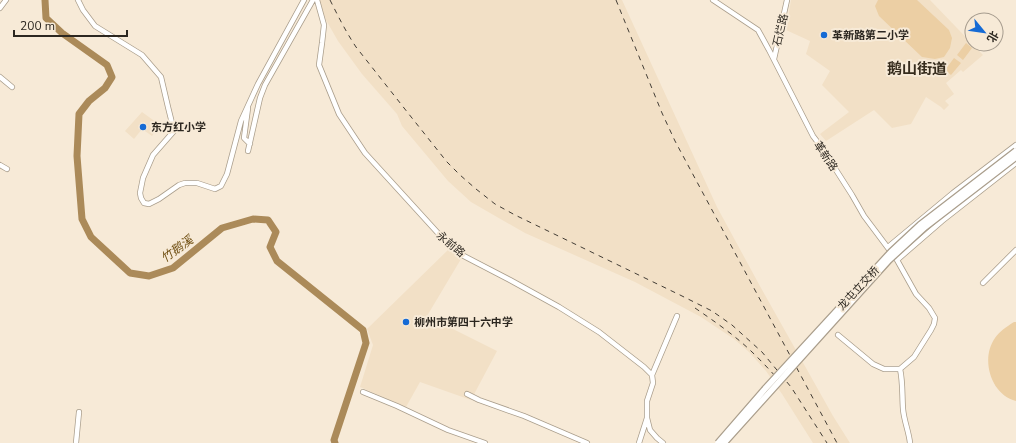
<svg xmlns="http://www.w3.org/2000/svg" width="1016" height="443" font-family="'Nunito Sans','Noto Sans SC',sans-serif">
<rect width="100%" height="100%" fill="#f7ead7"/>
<path fill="#f2e0c6" d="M 319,0 L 622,0 L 717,207 L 761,288 L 833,416 L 850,443 L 813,443 L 782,394 L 766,371 L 749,352 L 734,339 L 701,317 L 635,282 L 525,233 L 471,202 L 448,181 L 402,126 L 397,114 L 362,74 L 338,41 L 326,20 Z
M 791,0 L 930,0 L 983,55 L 963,72 L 961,70 L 946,83 L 954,94 L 945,101 L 949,105 L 944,110 L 941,107 L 926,97 L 911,124 L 892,128 L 874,110 L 826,141 L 820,134 L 849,112 L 822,85 L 830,71 L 806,54 L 810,41 L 786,30 Z
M 142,112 L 160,125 L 152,136 L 142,129 L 134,139 L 125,131 Z
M 449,249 L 461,259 L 427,316 L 497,351 L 471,400 L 420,382 L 406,407 L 360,387 L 373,345 L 367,329 Z"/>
<path fill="#eccfa4" d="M 878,0 L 917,0 L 949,30 L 952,38 L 950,48 L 944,57 L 935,59 L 922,57 L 879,16 L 875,6 Z
M 966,43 L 972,48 L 963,60 L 957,55 Z
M 954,58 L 961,63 L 951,75 L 945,70 Z
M 1014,322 L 1016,322 L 1016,401 C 991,395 980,359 995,338 C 1000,331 1006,327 1014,322 Z"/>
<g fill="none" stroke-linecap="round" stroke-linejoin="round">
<path stroke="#ab8a59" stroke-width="7" d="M 45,0 L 46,18 L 62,33 L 107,65 L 112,77 L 105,88 L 89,101 L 79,114 L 77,156 L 82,219 L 91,237 L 130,273 L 149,276 L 173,268 L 222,228 L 253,219 L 268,220 L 276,232 L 270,247 L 277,261 L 363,330 L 366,343 L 334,440 L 335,443"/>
<g stroke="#aa9e8c" stroke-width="6">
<path id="minor" d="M 78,0 L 83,10 L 95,26 L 142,55 L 161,77 L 168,107 L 174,131 L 153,155 L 143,178 L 140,193 L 141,198 L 144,203 L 149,204 L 159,199 L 179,185 L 185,183 L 197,183 L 215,189 L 221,186 L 227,174 L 241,121 L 258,84 L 304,0
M 317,0 L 324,25 L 322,43 L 319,65 L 339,114 L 365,153 L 447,243 L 460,254 L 510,280 L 559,307 L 599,332 L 644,367 L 652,375 L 653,383 L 647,401 L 647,418 L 650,430 L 657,438 L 663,443
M 713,0 L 758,30 L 769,50 L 813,136 L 822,148 L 852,195 L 864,216 L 897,260 L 916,294 L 929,308 L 935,318 L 934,324 L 931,330 L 914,357 L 900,369 C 903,382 902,396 903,409 C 904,421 909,432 910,443
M 0,8 L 6,0
M 774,59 L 787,0
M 0,77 L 12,87
M 248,108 L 244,138 L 250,144
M 248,151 L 260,98 L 265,85 L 313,0
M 0,165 L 7,169
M 888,247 L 953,193 L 1016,145
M 897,260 L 942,221 L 1016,163
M 983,283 L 1016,250
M 838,335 L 873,364 L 884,369 L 900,369
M 652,375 L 677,316
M 363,392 L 397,406 L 448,430 L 485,443
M 467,394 L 479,400 L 524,416 L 587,443
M 76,443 L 79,412
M 639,443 L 647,418"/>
</g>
<use href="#minor" stroke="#fff" stroke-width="4.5"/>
<path stroke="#443e36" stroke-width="1" stroke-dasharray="5 5" stroke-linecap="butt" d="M 330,0 C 338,16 346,32 356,47 L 408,113 L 447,162 L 460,175 L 476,189 L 495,204 L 515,215 L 680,295 L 712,311 L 732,325 L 762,352 L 791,387 L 827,443
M 616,0 L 662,113 L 675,141 L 837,443
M 695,308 C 711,319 727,330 741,342 C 754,353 766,366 777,378"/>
<g stroke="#aa9e8c" stroke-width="8" stroke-linecap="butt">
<path id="major-bridge" d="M 718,443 L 764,390 L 891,252 L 920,225 L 1016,151
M 724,443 L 889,260 L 925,227 L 1016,157"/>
</g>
<use href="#major-bridge" stroke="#fff" stroke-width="5.5"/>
</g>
<g fill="#166bd5" stroke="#f7ead7" stroke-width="1.5">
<circle cx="824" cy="35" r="4"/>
<circle cx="143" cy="127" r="4"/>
<circle cx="406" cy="322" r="4"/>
</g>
<g text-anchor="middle" stroke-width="4" stroke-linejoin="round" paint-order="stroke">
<g font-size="11" fill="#2c2720" stroke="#f7ead7">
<text transform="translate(780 30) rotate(-77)" y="4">石烂路</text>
<text transform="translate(826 156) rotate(56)" y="4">革新路</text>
<text transform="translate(451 244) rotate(40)" y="4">永前路</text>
<text transform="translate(858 288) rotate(-47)" y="4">龙屯立交桥</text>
</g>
<g font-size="11" font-weight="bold" fill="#2c2720" stroke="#f7ead7" text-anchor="start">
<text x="832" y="39">革新路第二小学</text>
<text x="151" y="131">东方红小学</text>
<text x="414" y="326">柳州市第四十六中学</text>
</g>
<g font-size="12" font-style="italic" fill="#6f4e11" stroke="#f7ead7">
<text transform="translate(177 249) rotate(-36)" y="4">竹鹅溪</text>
</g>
<g font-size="15" font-weight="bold" fill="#362c1d" stroke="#f7ead7">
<text x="917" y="74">鹅山街道</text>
</g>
</g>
<g transform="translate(984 32) rotate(119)"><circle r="19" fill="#f7ead7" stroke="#a69c8e"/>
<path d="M0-3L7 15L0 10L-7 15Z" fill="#166bd5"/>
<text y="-6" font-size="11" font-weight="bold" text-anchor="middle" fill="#2c2720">北</text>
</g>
<path d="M14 30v6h113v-6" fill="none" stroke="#2c2720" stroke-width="2"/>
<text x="20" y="30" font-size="12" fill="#2c2720" stroke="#f7ead7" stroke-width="3" paint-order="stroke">200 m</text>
</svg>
